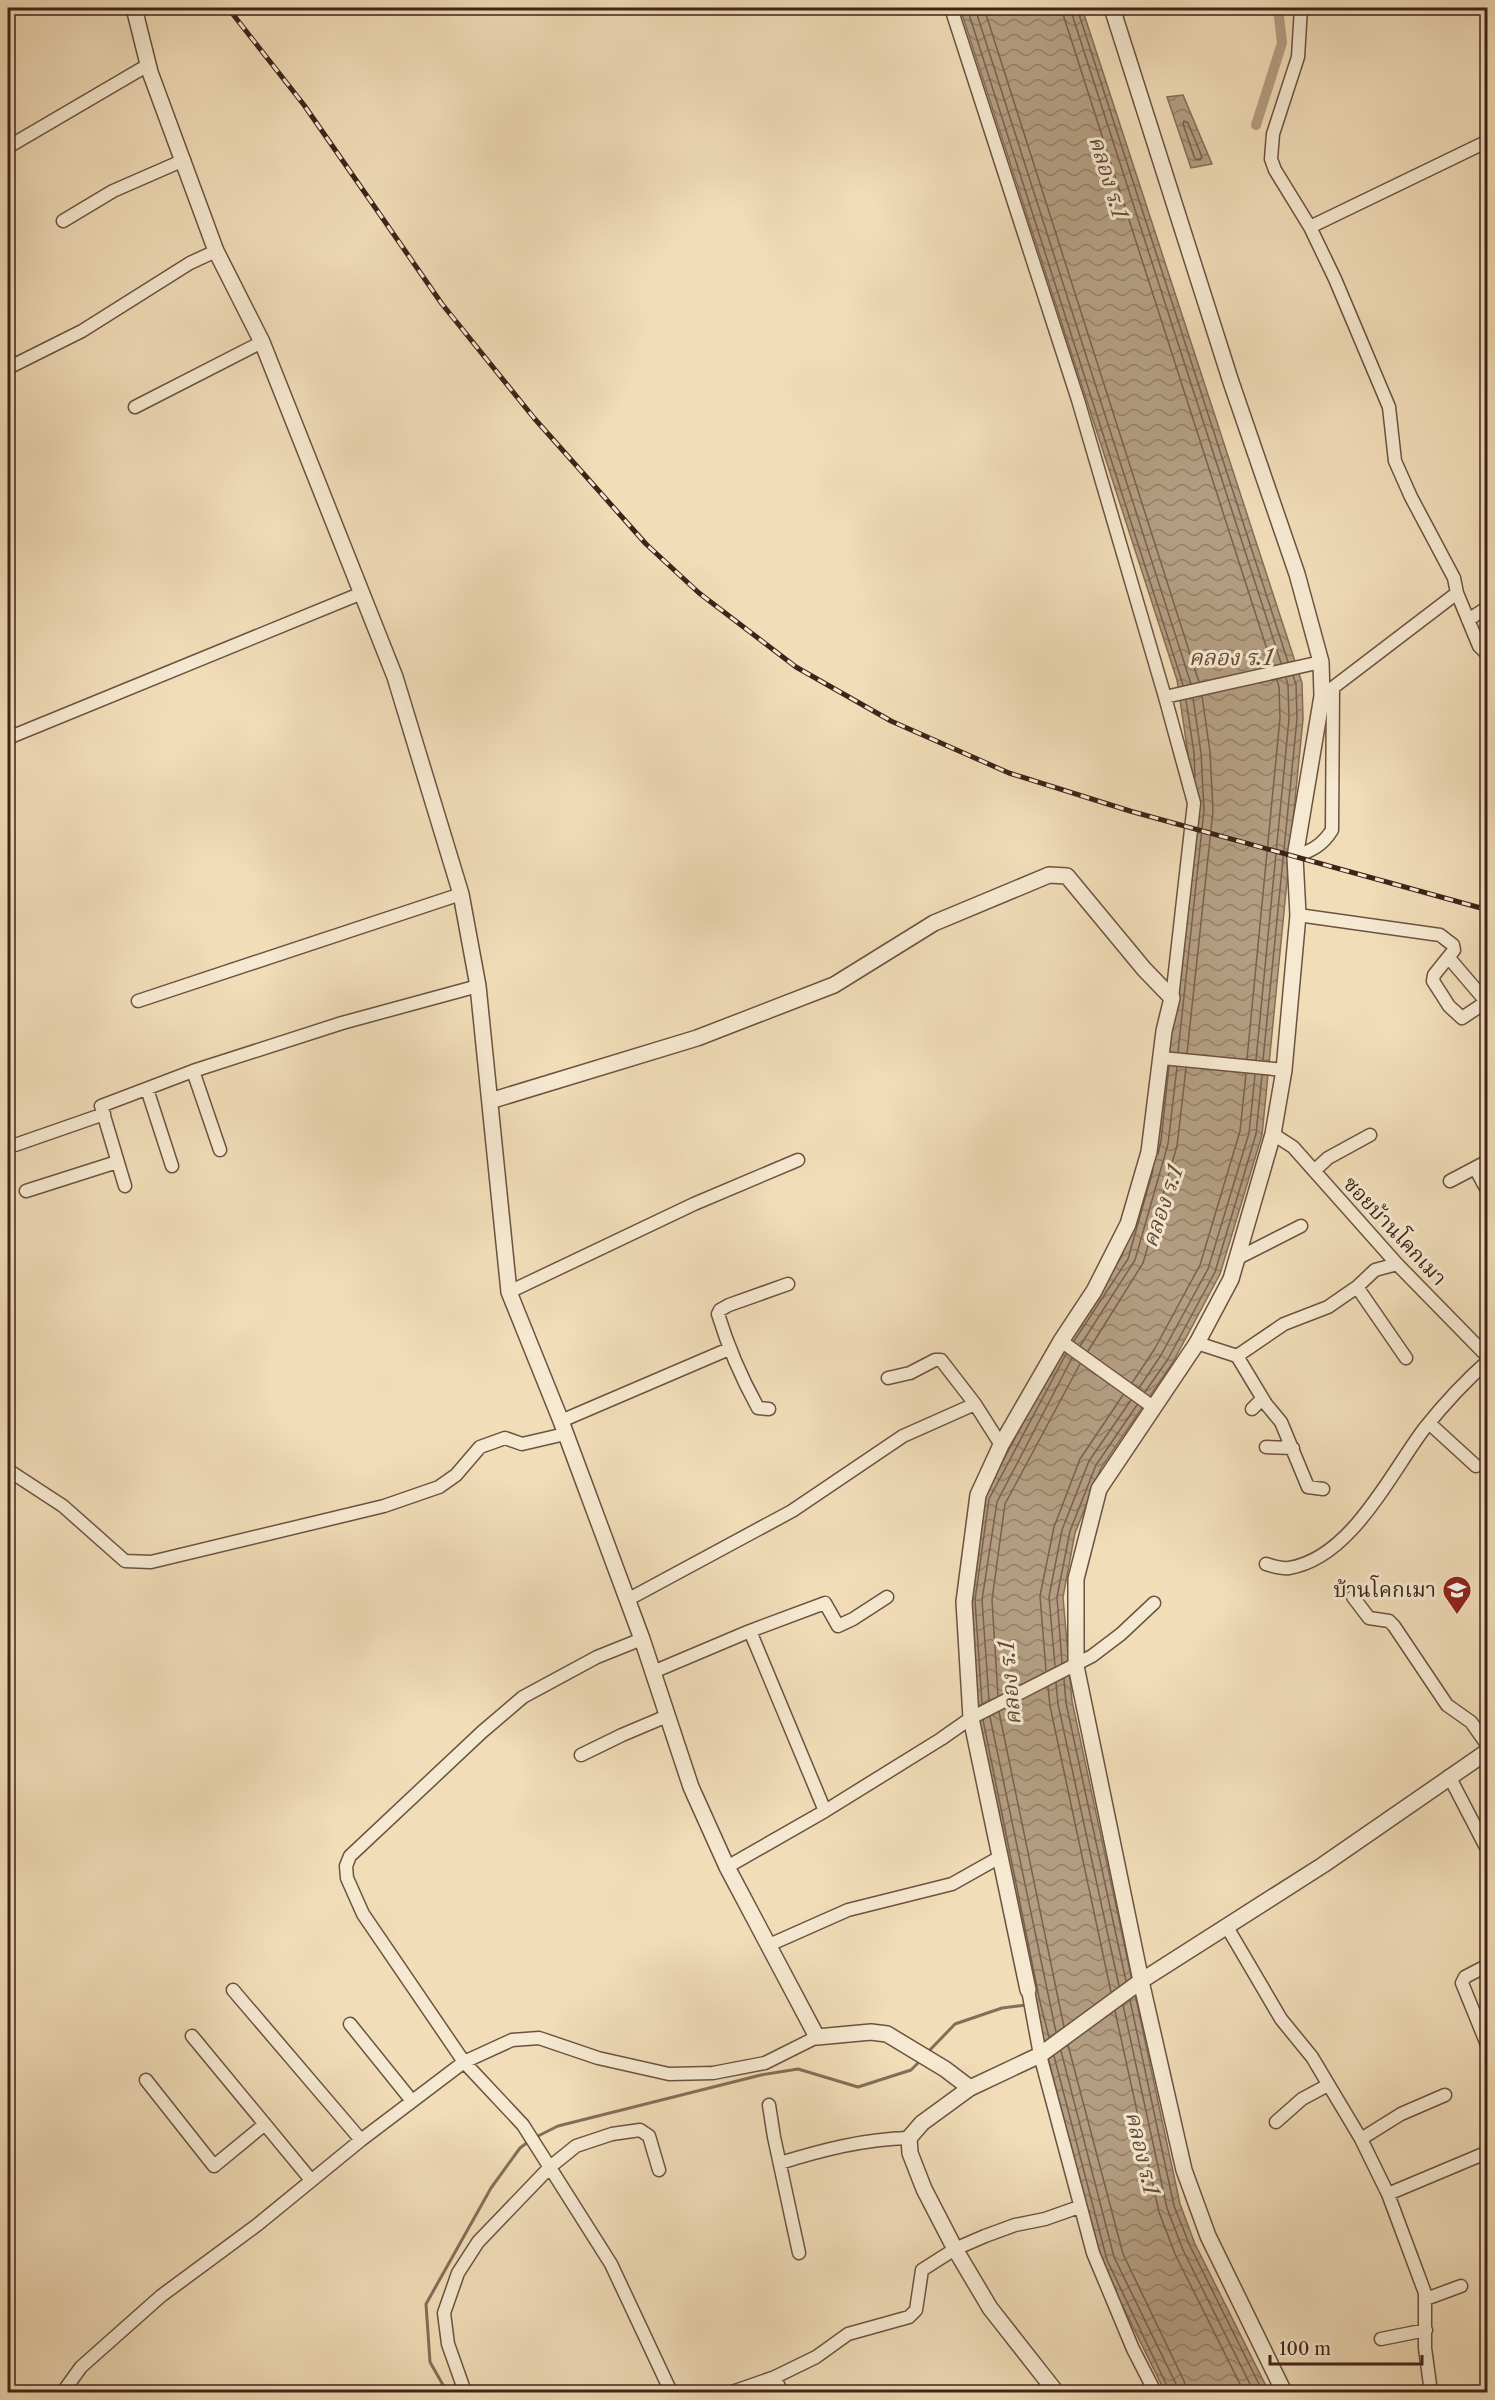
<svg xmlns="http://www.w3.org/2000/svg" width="1495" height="2400" font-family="'Libre Caslon Text','Noto Serif Thai',serif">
<defs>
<pattern id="water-waves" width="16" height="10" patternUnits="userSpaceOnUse" patternTransform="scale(1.5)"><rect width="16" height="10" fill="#b49e82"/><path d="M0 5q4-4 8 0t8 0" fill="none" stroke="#94806a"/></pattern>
</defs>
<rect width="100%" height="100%" fill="#f1ddb8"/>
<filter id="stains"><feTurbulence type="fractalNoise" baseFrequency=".00333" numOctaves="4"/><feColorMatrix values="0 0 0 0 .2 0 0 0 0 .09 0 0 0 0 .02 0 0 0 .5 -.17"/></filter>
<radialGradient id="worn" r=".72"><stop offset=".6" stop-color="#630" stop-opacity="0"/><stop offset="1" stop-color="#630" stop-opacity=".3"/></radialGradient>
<path fill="url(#water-waves)" stroke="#856d58" stroke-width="1.5" d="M 960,8 L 1082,8 L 1302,683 L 1303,719 L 1262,1135 L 1220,1274 L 1173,1362 L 1101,1468 L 1075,1533 L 1063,1597 L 1072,1701 L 1180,2204 L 1195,2244 L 1269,2392 L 1165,2392 L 1101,2262 L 1034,2004 L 977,1725 L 969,1599 L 984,1497 L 1061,1351 L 1122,1256 L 1155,1141 L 1190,809 L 1188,754 L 1177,680 Z
M 1183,95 L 1212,164 L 1191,168 L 1167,97 Z"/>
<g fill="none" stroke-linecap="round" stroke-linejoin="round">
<path stroke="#79604e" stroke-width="1.5" d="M 967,8 L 1183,685
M 975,8 L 1191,684
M 984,8 L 1199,682
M 1061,8 L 1272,665
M 1070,8 L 1281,663
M 1077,8 L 1288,662
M 1184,121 L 1188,123 L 1202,157 L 1200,160 L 1195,159 L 1183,124 Z
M 1186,700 L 1194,753 L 1195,778
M 1178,1052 L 1204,810 L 1201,753 L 1193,698
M 1187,1053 L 1213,811 L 1210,752 L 1202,696
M 1247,1059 L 1280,718 L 1279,687 L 1277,680
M 1256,1060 L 1289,719 L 1288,685 L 1286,678
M 1263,1060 L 1297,719 L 1296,684 L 1293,676
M 1158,1154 L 1161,1141 L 1169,1066
M 1074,1341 L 1128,1259 L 1153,1170
M 1080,1346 L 1135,1260 L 1168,1144 L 1177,1067
M 1088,1351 L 1143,1263 L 1177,1146 L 1186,1068
M 1132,1383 L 1154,1350 L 1200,1265 L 1240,1131 L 1246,1074
M 1139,1388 L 1161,1355 L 1208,1269 L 1249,1133 L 1255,1075
M 1145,1392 L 1168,1359 L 1215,1272 L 1256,1134 L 1262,1075
M 1062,1663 L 1057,1597 L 1070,1531 L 1096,1465 L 1137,1405
M 1055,1666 L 1049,1597 L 1062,1530 L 1089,1461 L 1131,1400
M 1046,1671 L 1040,1596 L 1054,1527 L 1080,1459 L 1123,1395
M 1064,1679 L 1066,1703 L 1126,1981
M 1056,1683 L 1058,1704 L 1119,1986
M 1048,1687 L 1050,1706 L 1111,1992
M 998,1696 L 992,1600 L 1005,1504 L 1080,1364
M 989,1700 L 982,1600 L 997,1502 L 1072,1358
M 982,1704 L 975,1600 L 989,1499 L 1066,1354
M 999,1712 L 1064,2027
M 990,1717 L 1056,2032
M 983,1720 L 1040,2002 L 1049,2037
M 1130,2000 L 1174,2206 L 1190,2246 L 1263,2392
M 1123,2005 L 1167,2208 L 1183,2250 L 1254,2392
M 1115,2011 L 1159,2212 L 1175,2254 L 1244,2392
M 1068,2045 L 1123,2254 L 1184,2381 L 1186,2392
M 1061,2051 L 1114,2257 L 1176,2384 L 1177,2392
M 1054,2056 L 1107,2260 L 1170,2392"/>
<path stroke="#856d58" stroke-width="3" d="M 928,2052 L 955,2024 L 1002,2008 L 1026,2005
M 536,2137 L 558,2126 L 761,2075 L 798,2069 L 858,2087 L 911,2070 L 922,2059
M 447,2392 L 430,2362 L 426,2304 L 491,2188 L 520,2148 L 528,2142"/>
<path stroke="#b49e82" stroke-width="10" d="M 1256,125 L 1282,43 L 1278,8"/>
<g stroke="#6b5241" stroke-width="15">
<path id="minor" d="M 951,8 L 1078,400 L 1165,697 L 1194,803 L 1172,998
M 1301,8 L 1298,57 L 1273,134 L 1271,159 L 1275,170 L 1310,227 L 1335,279 L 1389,407 L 1395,461 L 1411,497 L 1454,578 L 1457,593 L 1322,696
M 8,147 L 148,65
M 63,221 L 113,191 L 184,160
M 1310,227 L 1488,141
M 8,368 L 82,331 L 190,263 L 216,251
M 135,407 L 262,342
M 1457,593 L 1479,646 L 1488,655
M 1468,620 L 1488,607
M 1165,697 L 1321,662
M 8,738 L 362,593
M 1295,857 C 1312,850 1322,846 1332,830 L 1333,688
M 1298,915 L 1440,935 L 1453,945 L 1454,950 L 1434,975 L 1433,981 L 1449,1006 L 1462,1018 L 1483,1004 L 1484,999 L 1449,958
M 138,1001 L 461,894
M 1162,1058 L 1284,1070
M 193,1071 L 220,1150
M 147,1089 L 172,1166
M 1273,1134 L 1293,1147 L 1397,1264 L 1488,1357
M 15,1145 L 104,1114
M 1475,1168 L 1488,1192
M 1314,1171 L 1328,1158 L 1370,1135
M 1450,1181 L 1488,1161
M 125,1186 L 101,1106 L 193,1071 L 342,1023 L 478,986
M 26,1191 L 117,1162
M 1236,1259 L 1301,1226
M 1357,1287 L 1406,1358
M 509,1292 L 694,1204 L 798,1160
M 1061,1341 L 1153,1407
M 1197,1343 L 1237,1356 L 1284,1324 L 1328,1307 L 1357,1287 L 1375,1270 L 1397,1264
M 1237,1356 L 1266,1404 L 1281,1422 L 1308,1487 L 1323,1489
M 888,1378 L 910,1373 L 935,1360 L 941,1360 L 975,1404
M 769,1409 L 758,1408 C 741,1377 728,1347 718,1314 L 720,1310 L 729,1305 L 788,1284
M 1252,1409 L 1262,1399
M 561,1421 L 729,1349
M 1429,1423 L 1476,1466
M 1266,1447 L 1293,1448
M 8,1470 L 63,1506 L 125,1561 L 151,1562 L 384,1506 L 439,1487 L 456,1475 L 480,1447 L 505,1438 L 522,1444 L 565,1434
M 1266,1564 C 1273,1566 1282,1569 1289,1568 C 1351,1558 1390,1474 1424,1429 C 1444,1404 1464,1382 1488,1361
M 1353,1597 L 1369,1618 L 1389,1621 L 1394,1626 L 1447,1705 L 1471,1722 L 1488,1746
M 627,1600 L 792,1511 L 903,1436 L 975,1404 L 1001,1445
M 750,1631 L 825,1811
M 642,1639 L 597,1657 L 523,1697 L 482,1732 L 350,1856 L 346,1866 L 347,1878 L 363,1914 L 464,2062 L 523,2125 L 611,2264 L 671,2392
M 653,1672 L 750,1631 L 825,1603 L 838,1626 L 853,1619 L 887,1597
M 581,1755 L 622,1735 L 667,1716
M 1449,1776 L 1488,1851
M 727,1867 L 825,1811 L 941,1739 L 971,1718 L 1092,1656 L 1121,1634 L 1154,1603
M 1227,1927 L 1281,2019 L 1312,2057 L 1361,2139 L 1388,2194 L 1425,2293 L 1425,2348 L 1431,2392
M 769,1945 L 848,1910 L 952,1884 L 1000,1857
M 1488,1965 L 1465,1977 L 1462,1983 L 1488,2047
M 233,1990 L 361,2140
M 1028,1990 L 1040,2055 L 1093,2253 L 1133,2349 L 1155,2392
M 350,2024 L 412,2101
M 192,2036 L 311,2180
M 146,2080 L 214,2166 L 265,2124
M 769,2105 L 774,2137 L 799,2253
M 1276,2122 L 1302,2099 L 1328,2085
M 1361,2139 L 1401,2114 L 1445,2095
M 780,2163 C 822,2150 864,2139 909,2138
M 1388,2194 L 1488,2152
M 1426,2299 L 1461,2286
M 1381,2339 L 1426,2330
M 775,2377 L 781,2392
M 63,2392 L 81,2367 L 161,2296 L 257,2225 L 361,2140 L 464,2062 L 512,2040 L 539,2038 L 598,2058 L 669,2074 L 713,2073 L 765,2063 L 817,2037
M 465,2392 L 448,2344 L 444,2313 L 458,2273 L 478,2242 L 550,2167 L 576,2146 L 612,2134 L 640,2130 L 649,2136 L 659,2170
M 732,2392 L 775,2377 L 816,2357 L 848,2334 L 909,2317 L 916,2310 L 922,2270 L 955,2249 L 985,2236 L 1015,2225 L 1045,2219 L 1079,2207"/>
</g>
<g stroke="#6b5241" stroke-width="18">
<path id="tertiary" d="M 134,8 L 150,72 L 216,251 L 262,342 L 395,677 L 461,894 L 478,986 L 509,1292 L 561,1421 L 642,1639 L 691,1787 L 727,1867 L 817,2037 L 871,2032 L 887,2034 L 945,2069 L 970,2088 L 1040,2055 L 1141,1981 L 1323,1865 L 1488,1751
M 1112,8 L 1231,382 L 1297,574 L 1321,662 L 1322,696 L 1295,857 L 1298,915 L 1294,959 L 1284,1070 L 1273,1134 L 1231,1279 L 1197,1343 L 1099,1489 L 1076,1579 L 1076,1666 L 1141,1981 L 1184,2170 L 1208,2236 L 1284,2392
M 490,1101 L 697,1038 L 834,985 L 934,923 L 1049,875 L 1067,876 L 1144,969 L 1172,998 L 1164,1031 L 1149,1152 L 1128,1224 L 1094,1291 L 1061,1341 L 1001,1445 L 978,1495 L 964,1602 L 971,1718 L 1028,1990
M 970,2088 L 922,2123 L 909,2138 L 910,2153 L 924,2189 L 955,2249 L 990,2308 L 1056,2392"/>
</g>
<use href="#minor" stroke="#f6e9d1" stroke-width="12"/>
<use href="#tertiary" stroke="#f6e9d1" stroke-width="15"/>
<g stroke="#3e2319" stroke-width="5">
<path id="rail" d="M 228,8 L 304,105 L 442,304 L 534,418 L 646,544 L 699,593 L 796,667 L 891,721 L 1009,773 L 1130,811 L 1488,910"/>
</g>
<use href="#rail" stroke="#f6e9d1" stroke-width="3" stroke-dasharray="9" stroke-linecap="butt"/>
</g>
<defs>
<g id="school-pin" transform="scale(1.5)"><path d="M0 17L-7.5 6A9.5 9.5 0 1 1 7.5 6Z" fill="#8f2418" stroke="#f6e9d1"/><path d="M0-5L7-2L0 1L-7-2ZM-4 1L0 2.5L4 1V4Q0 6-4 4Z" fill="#fff"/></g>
</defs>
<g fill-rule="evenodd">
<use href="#school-pin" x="1457" y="1590"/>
</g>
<g text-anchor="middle" stroke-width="6" stroke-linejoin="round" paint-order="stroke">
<g font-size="21" fill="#3e2319" stroke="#f6e9d1">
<text transform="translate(1395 1231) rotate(47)" y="7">ซอยบ้านโคกเมา</text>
</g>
<g font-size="21" fill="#3e2319" stroke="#f6e9d1" text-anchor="end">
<text x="1436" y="1597">บ้านโคกเมา</text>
</g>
<g font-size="22" font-style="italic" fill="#614838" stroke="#f6e9d1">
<text transform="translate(1109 177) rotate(73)" y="8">คลอง ร.1</text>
<text x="1231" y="665">คลอง ร.1</text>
<text transform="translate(1162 1206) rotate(-71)" y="8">คลอง ร.1</text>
<text transform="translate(1009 1683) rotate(-95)" y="8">คลอง ร.1</text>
<text transform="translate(1143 2153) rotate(77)" y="8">คลอง ร.1</text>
</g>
</g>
<rect width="1495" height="2400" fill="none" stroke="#f1ddb8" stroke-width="30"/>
<rect x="9" y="9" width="1477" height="2382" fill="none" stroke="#3e2319" stroke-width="3"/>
<rect x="15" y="15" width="1465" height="2370" fill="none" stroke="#3e2319" stroke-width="1.5"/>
<path d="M1270 2355v9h152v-9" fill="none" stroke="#3e2319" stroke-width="3"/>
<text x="1279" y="2355" font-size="18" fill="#3e2319" stroke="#f6e9d1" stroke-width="4.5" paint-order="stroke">100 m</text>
<rect width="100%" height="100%" filter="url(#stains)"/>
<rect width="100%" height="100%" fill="url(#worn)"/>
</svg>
